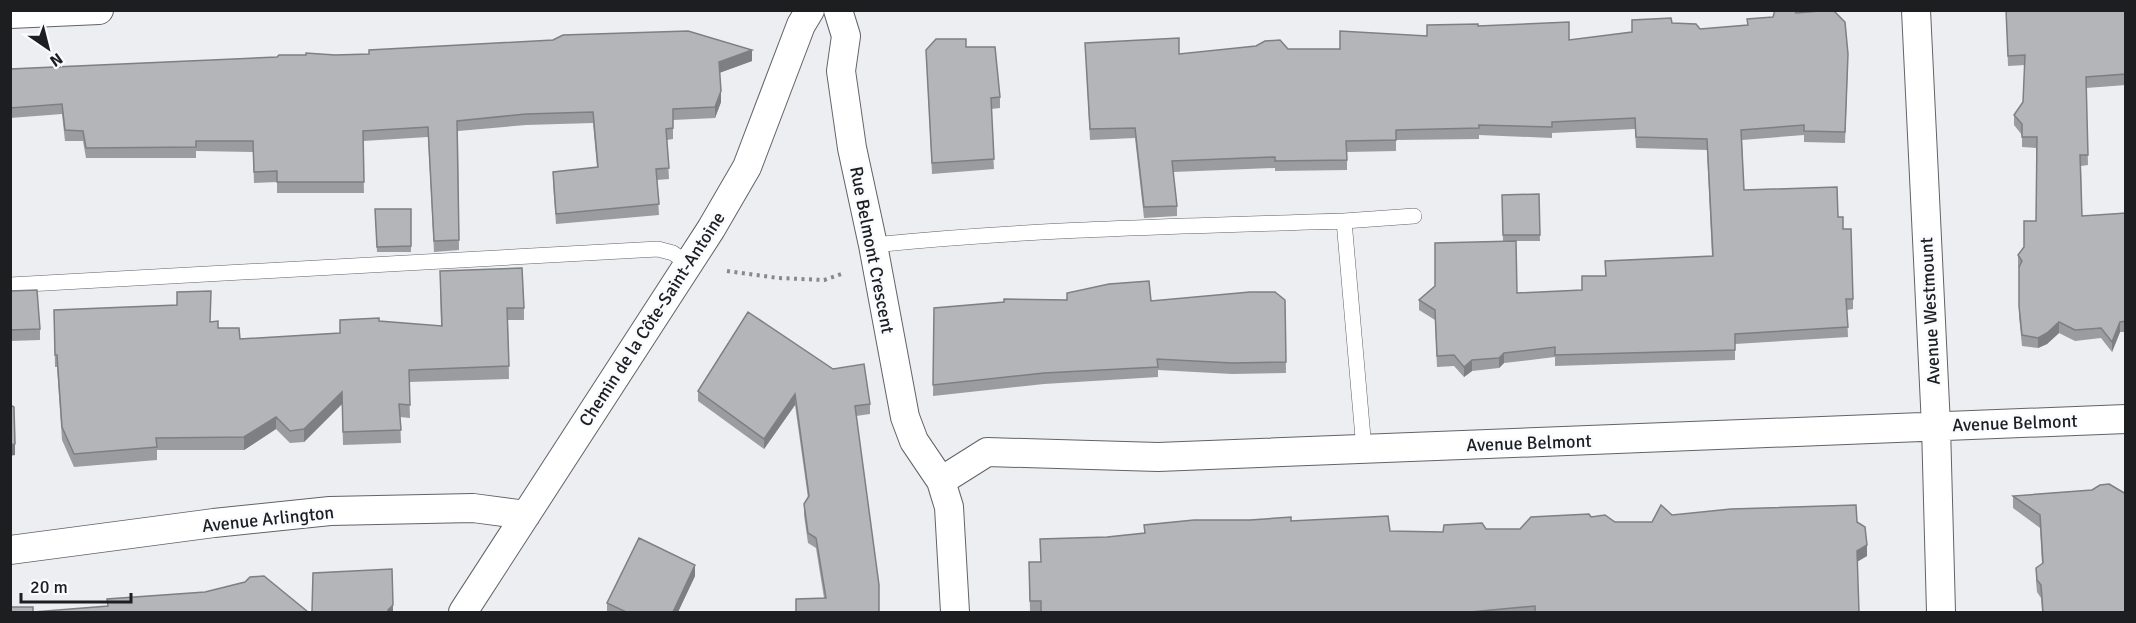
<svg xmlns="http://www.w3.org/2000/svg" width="2136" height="623" font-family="Signika,sans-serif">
<rect width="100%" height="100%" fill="#eceef2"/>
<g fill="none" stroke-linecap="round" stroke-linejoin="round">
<g stroke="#626367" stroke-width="16">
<path id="lane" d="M 1344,221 L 1414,216
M 873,245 C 1029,229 1187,226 1344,221 L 1364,449
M 10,285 L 658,249 L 673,253 L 687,263"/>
</g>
<g stroke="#626367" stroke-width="30">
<path id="street" d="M 838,10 L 846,36 L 841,71 L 852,148 L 873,245 L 905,417 L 914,441 L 941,481 L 949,507 L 955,612
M 1916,10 L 1936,426 L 1941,612
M 10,14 L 99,10
M 941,481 L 987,452 L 1158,457 L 2126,419
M 10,550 L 214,523 L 330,511 L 473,508 L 526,515
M 463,612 L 711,229 L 747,167 L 801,25 L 810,10"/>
</g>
<path stroke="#87898c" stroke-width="4" stroke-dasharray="3 4.5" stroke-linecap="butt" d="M 727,271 L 778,278 L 824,280 L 844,273"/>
<use href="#lane" stroke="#fff" stroke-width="15"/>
<use href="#street" stroke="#fff" stroke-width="28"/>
</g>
<path fill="#9b9c9f" d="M 2006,10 L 2126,10 L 2126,85 L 2086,88 L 2088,165 L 2081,166 L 2082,216 L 2126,213 L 2126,332 L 2120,332 L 2112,352 L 2101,338 L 2075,341 L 2059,333 L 2047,344 L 2038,348 L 2022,346 L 2019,316 L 2019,268 L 2018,266 L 2018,255 L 2024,247 L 2036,221 L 2036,148 L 2022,147 L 2022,135 L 2014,125 L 2014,115 L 2023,102 L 2025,65 L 2008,66 Z
M 1796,13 L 1848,64 L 1845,143 L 1804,142 L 1804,135 L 1742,140 L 1744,190 L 1838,217 L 1843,229 L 1853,299 L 1853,309 L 1847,310 L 1848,337 L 1735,344 L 1735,360 L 1555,366 L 1555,357 L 1504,363 L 1499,368 L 1472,371 L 1464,377 L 1454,366 L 1437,367 L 1435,320 L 1419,310 L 1419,300 L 1517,293 L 1582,290 L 1605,276 L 1605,261 L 1712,256 L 1707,150 L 1636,148 L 1635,129 L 1552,133 L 1552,138 L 1479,135 L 1479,139 L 1396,140 L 1396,151 L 1347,152 L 1347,170 L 1275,171 L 1275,168 L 1173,172 L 1177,206 L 1177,216 L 1144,218 L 1135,138 L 1090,140 L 1085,43 L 1179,54 L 1288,49 L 1340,49 L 1427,36 L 1478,26 L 1569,40 L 1632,32 L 1632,20 L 1672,23 L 1700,29 L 1747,25 L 1773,17 Z
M 966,47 L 1000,97 L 1000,108 L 991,109 L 994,169 L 932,174 L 926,50 Z
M 335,55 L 752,61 L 719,73 L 721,102 L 715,118 L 673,120 L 673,139 L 667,140 L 669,179 L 657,180 L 659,215 L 556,224 L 553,182 L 553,172 L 597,167 L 593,123 L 526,125 L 458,131 L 459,250 L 434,252 L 428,137 L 363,141 L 364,193 L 277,193 L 277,182 L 254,183 L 253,152 L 196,151 L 196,158 L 86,158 L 83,141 L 65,141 L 62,114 L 10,118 L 10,69 Z
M 1539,194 L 1540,241 L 1503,241 L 1502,195 Z
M 375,209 L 411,209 L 411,252 L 377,252 Z
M 440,284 L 524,308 L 524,320 L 508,320 L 509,379 L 409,382 L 410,418 L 400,417 L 401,443 L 343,445 L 342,404 L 304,442 L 290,443 L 276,429 L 244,450 L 157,450 L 157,460 L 74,467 L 62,440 L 57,367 L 55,367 L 54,310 L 211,322 L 218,328 L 240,339 L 340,333 L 379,321 L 441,326 Z
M 10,291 L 40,329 L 40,340 L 10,341 Z
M 1285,300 L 1286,373 L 1232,374 L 1158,370 L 1158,377 L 1044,384 L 933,396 L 934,308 L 1151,301 Z
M 748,312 L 870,404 L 870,414 L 856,416 L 879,585 L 824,598 L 816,548 L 808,543 L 804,515 L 804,504 L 808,498 L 795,405 L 764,449 L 698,401 L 698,391 Z
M 2092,490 L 2126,612 L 2042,612 L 2041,598 L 2037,592 L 2036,581 L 2036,568 L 2042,564 L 2040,528 L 2013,508 L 2013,496 Z
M 1672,515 L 1857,522 L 1867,556 L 1857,561 L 1859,612 L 1030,612 L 1029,562 L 1041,562 L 1040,539 L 1107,537 L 1144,533 L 1144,525 L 1291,521 L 1390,531 L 1443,532 L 1486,529 L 1520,529 L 1591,517 L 1615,522 L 1652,522 Z
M 695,576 L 678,612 L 607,612 L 607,603 Z"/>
<path fill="#7e7f82" d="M 752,50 L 752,61 L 719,73 L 719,62 Z
M 721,91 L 721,102 L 715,118 L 715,107 Z
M 2059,322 L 2059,333 L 2047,344 L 2038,348 L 2038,338 Z
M 2120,322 L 2120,332 L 2112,352 L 2112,342 Z
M 1504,353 L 1504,363 L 1499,368 L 1499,358 Z
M 1472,360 L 1472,371 L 1464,377 L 1464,367 Z
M 342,392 L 342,404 L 304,442 L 304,429 Z
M 795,394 L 795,405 L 764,449 L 764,439 Z
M 276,417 L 276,429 L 244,450 L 244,437 Z
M 15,444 L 15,455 L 10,456 L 10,445 Z
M 1867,545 L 1867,556 L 1857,562 L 1857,551 Z
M 695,565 L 695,576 L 678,612 L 673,612 Z
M 393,605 L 393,612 L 388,612 L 388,610 Z"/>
<path fill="#b4b5b9" stroke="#7e7f82" stroke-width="1.5" d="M 1775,10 L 1794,10 L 1796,13 L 1833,10 L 1845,22 L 1848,54 L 1845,132 L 1804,131 L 1804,125 L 1741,130 L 1744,190 L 1837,187 L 1838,217 L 1843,217 L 1843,229 L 1851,229 L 1853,299 L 1846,299 L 1848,327 L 1735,334 L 1735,350 L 1555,355 L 1555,347 L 1504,353 L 1499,358 L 1472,360 L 1464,367 L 1454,355 L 1437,356 L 1435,310 L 1419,300 L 1435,286 L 1435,243 L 1516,241 L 1517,293 L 1582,290 L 1582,276 L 1606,276 L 1605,261 L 1713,256 L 1707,139 L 1636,137 L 1635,118 L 1552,122 L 1552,127 L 1479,125 L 1479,128 L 1396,130 L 1396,140 L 1346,141 L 1347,160 L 1275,161 L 1275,157 L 1172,161 L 1177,206 L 1144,207 L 1135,128 L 1090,129 L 1085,43 L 1179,38 L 1179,54 L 1256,46 L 1265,41 L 1280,40 L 1288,49 L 1340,49 L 1340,31 L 1427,36 L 1427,25 L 1478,24 L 1478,26 L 1569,22 L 1569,40 L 1632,32 L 1632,20 L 1671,18 L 1672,23 L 1696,24 L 1700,29 L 1748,25 L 1747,19 L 1773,17 Z
M 2006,10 L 2126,10 L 2126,74 L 2086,77 L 2088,155 L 2080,155 L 2082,216 L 2126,213 L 2126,321 L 2120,322 L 2112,342 L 2101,328 L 2075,330 L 2059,322 L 2047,333 L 2038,338 L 2022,335 L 2019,306 L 2019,267 L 2022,261 L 2018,255 L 2024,247 L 2024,221 L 2036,221 L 2037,137 L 2022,137 L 2022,124 L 2014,115 L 2023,102 L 2025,55 L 2008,56 Z
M 688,31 L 752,50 L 719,62 L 721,91 L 715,107 L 673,109 L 673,128 L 666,129 L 669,168 L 656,169 L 659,204 L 556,214 L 553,172 L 598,167 L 593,112 L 526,114 L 457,121 L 459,240 L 434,241 L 428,127 L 363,131 L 364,182 L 277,182 L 277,171 L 254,172 L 253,141 L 196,141 L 196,147 L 86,148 L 83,131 L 65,130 L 62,104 L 10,108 L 10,69 L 277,57 L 279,55 L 306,55 L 306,53 L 335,55 L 369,54 L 369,50 L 553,40 L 563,35 Z
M 936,39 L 966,39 L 966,47 L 995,47 L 1000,97 L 991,98 L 994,159 L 932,163 L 926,50 Z
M 1539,194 L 1540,235 L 1503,235 L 1502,195 Z
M 375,209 L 411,209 L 411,246 L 377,247 Z
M 522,268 L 524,308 L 507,308 L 509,366 L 409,370 L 410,405 L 399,404 L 401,430 L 343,432 L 342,392 L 304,429 L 290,431 L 276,417 L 244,437 L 156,438 L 157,447 L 74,454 L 62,427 L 57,355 L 55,355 L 54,310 L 177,305 L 177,292 L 211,291 L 210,322 L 218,321 L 218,328 L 239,328 L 240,339 L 340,333 L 340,320 L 379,318 L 379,321 L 442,326 L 440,271 Z
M 1149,281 L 1151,301 L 1250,292 L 1275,292 L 1285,300 L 1286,362 L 1232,363 L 1157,359 L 1158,367 L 1044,373 L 933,385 L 934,308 L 1004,302 L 1004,299 L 1067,300 L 1067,293 L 1109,284 Z
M 37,290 L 40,329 L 10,330 L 10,291 Z
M 748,312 L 833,369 L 864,364 L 870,404 L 855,406 L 879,585 L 879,612 L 796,612 L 796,599 L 826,598 L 816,538 L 808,533 L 804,504 L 809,496 L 795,394 L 764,439 L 698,391 Z
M 10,405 L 14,407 L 15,444 L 10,445 Z
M 2109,484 L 2126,494 L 2126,612 L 2043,612 L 2041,585 L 2037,580 L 2036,568 L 2043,563 L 2040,515 L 2013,496 L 2092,490 L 2100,485 Z
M 1661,505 L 1672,515 L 1731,509 L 1856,505 L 1857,522 L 1865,527 L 1867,545 L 1857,551 L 1859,612 L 1535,612 L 1535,606 L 1470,612 L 1041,612 L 1041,601 L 1030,601 L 1029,562 L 1041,562 L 1040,539 L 1107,537 L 1145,533 L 1144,525 L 1194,520 L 1250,520 L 1291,517 L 1291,521 L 1388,516 L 1390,531 L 1443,532 L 1444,525 L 1482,523 L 1486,529 L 1520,529 L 1531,517 L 1589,514 L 1591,517 L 1605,515 L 1615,522 L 1652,522 Z
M 639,538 L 695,565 L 673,612 L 626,612 L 607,603 Z
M 392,569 L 393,605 L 388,610 L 388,612 L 312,612 L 313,573 Z
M 264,576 L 308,612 L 10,612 L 10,607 L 33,607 L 33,612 L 108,606 L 107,599 L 205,592 L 245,582 L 250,577 Z"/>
<g text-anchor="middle" stroke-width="5" stroke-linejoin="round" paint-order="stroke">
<g font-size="18" fill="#1d1e1f" stroke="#fafbff">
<text transform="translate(872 250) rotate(79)" y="6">Rue Belmont Crescent</text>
<text transform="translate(1930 311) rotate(-93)" y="6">Avenue Westmount</text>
<text transform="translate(652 319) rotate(-57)" y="6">Chemin de la Côte-Saint-Antoine</text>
<text transform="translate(2015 423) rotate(-2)" y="6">Avenue Belmont</text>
<text transform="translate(1529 443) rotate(-2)" y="6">Avenue Belmont</text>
<text transform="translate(268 519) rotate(-6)" y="6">Avenue Arlington</text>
</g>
</g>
<rect width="2136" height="623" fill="none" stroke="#1d1e1f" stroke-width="24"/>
<g transform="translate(48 48) rotate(145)" stroke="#fafbff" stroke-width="4.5" paint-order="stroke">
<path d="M0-4.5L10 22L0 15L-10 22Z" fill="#1d1e1f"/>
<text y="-9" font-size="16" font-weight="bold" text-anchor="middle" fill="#1d1e1f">N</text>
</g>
<path d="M21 593v9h110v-9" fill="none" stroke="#1d1e1f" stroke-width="3"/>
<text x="30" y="593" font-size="18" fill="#1d1e1f" stroke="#fafbff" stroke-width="4.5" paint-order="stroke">20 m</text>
</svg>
